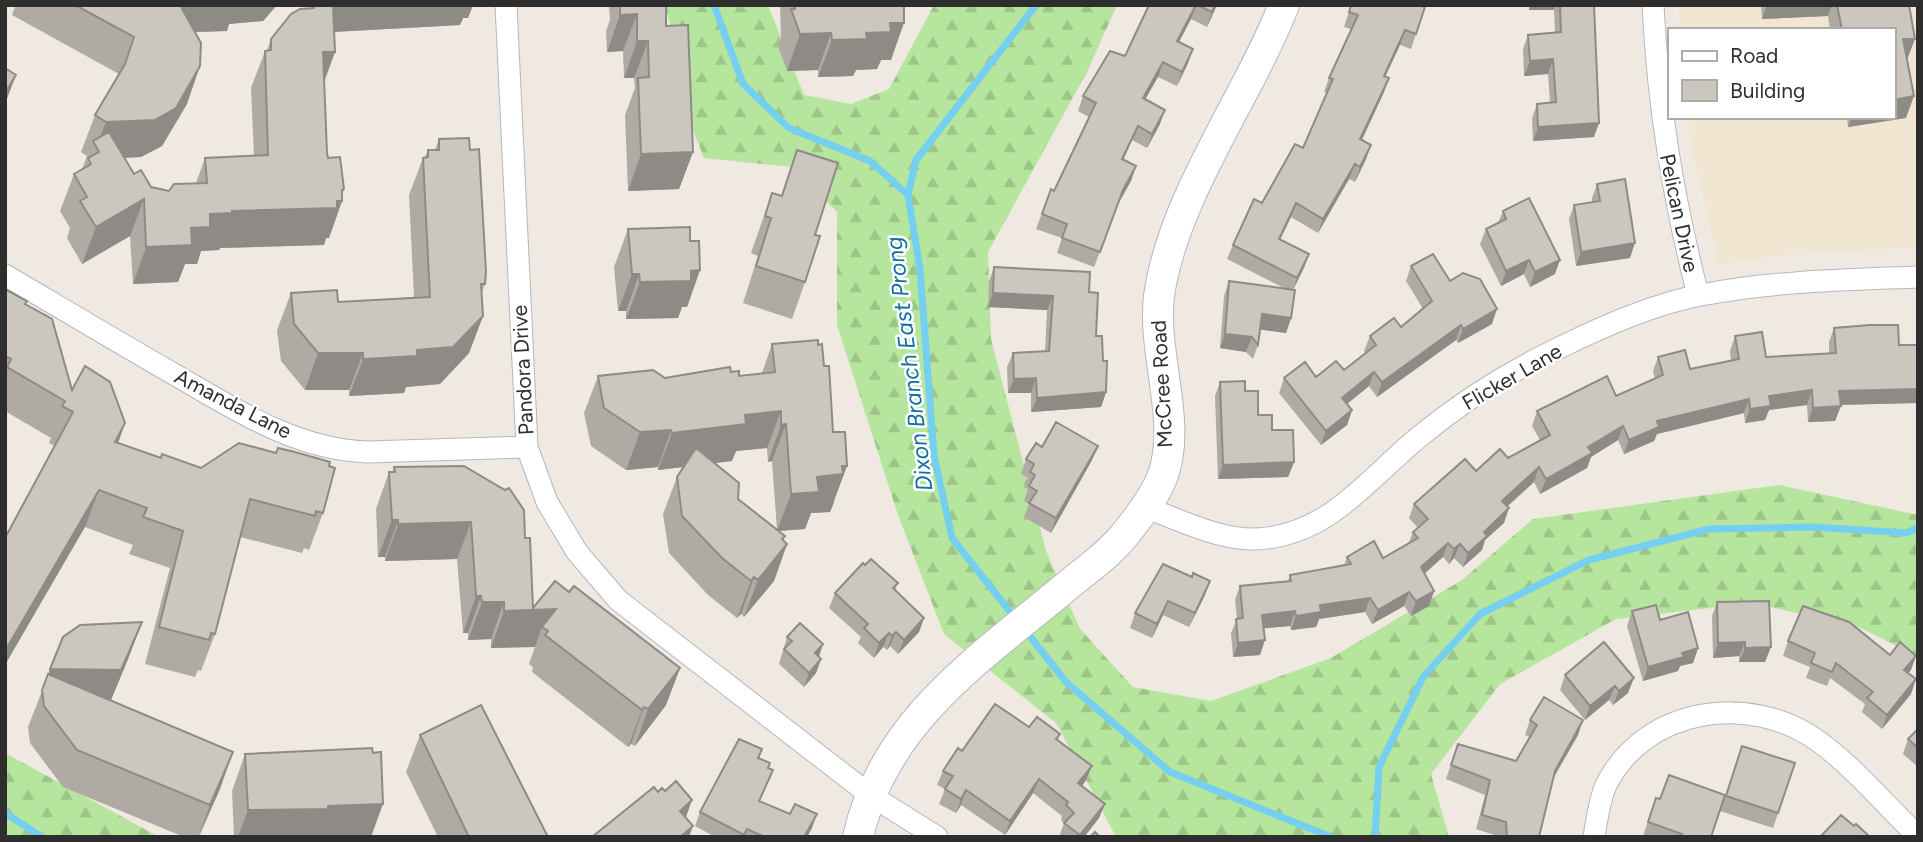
<svg xmlns="http://www.w3.org/2000/svg" width="1923" height="842" font-family="Figtree,sans-serif">
<defs>
<pattern id="forest-firs" width="22" height="20" patternUnits="userSpaceOnUse" patternTransform="scale(1.75)"><rect width="22" height="20" fill="#b6e59e"/><path d="M5 1l3.5 6h-7zM16 11l3.5 6h-7z" fill="#9dc588"/></pattern>
</defs>
<rect width="100%" height="100%" fill="#efe9e1"/>
<path fill="#f0e6d1" d="M 1679,5 L 1918,5 L 1918,248 L 1793,254 L 1719,264 L 1692,149 L 1688,117 L 1893,117 L 1893,30 L 1680,30 Z"/>
<path fill="url(#forest-firs)" d="M 664,5 L 768,5 L 804,95 L 851,104 L 889,89 L 934,5 L 1117,5 L 1088,70 L 988,252 L 991,339 L 1046,551 L 1080,629 L 1133,687 L 1211,701 L 1331,658 L 1462,580 L 1533,519 L 1779,485 L 1918,515 L 1918,657 L 1861,628 L 1753,603 L 1616,619 L 1500,684 L 1431,774 L 1449,837 L 1116,837 L 1057,724 L 944,634 L 898,515 L 837,325 L 837,212 L 792,167 L 704,158 L 689,120 L 670,23 Z
M 5,753 L 7,754 L 159,837 L 5,837 Z"/>
<g fill="none" stroke-linecap="round" stroke-linejoin="round">
<path stroke="#75cff0" stroke-width="7" d="M 714,5 L 743,84 L 789,128 L 870,161 L 908,195 L 920,269 L 934,455 L 952,538 L 1015,618
M 908,195 L 916,160 L 1036,5
M 1025,630 L 1066,682 L 1170,772 L 1331,837
M 5,813 L 42,837
M 1375,837 L 1379,767 L 1423,677 L 1480,614 L 1589,560 L 1709,529 L 1813,527 L 1907,533 L 1918,527"/>
<g stroke="#b4b7c1" stroke-width="23">
<path id="street" d="M 506,5 L 527,447 L 547,502 L 577,552 L 618,600 L 870,795 L 937,837
M 1653,5 C 1658,107 1673,197 1698,295
M 5,275 C 61,308 116,341 172,373 C 233,408 295,450 368,452 L 527,447
M 1145,507 C 1182,521 1227,544 1267,538 C 1333,530 1371,476 1419,437 C 1461,402 1509,372 1557,349 C 1601,327 1653,304 1701,295 C 1773,281 1845,280 1918,277
M 1594,837 C 1597,820 1599,801 1606,785 C 1645,707 1750,692 1818,741 C 1854,767 1885,805 1918,836"/>
</g>
<g stroke="#b4b7c1" stroke-width="32">
<path id="secondary" d="M 858,837 C 884,720 981,658 1067,586 C 1086,570 1111,553 1126,533 C 1139,517 1156,495 1163,475 C 1182,422 1152,353 1159,296 C 1173,197 1247,99 1284,5"/>
</g>
<use href="#street" stroke="#fff" stroke-width="21"/>
<use href="#secondary" stroke="#fff" stroke-width="30"/>
</g>
<path fill="#afaba4" fill-rule="evenodd" d="M 11,5 L 277,5 L 263,21 L 229,24 L 227,31 L 195,32 L 187,104 L 162,146 L 141,157 L 124,158 L 134,174 L 151,187 L 169,191 L 196,183 L 205,158 L 254,156 L 251,88 L 265,51 L 267,50 L 271,39 L 312,8 L 312,5 L 473,5 L 468,18 L 463,18 L 460,25 L 334,32 L 335,52 L 324,83 L 327,153 L 342,196 L 342,201 L 329,238 L 326,238 L 324,245 L 220,248 L 219,250 L 201,251 L 197,264 L 185,264 L 178,282 L 133,284 L 130,236 L 82,264 L 67,238 L 70,228 L 60,211 L 74,174 L 82,169 L 87,156 L 81,152 L 95,115 L 119,74 L 12,15 L 15,7 Z
M 609,5 L 666,5 L 666,26 L 693,152 L 679,189 L 628,191 L 625,115 L 635,88 L 634,78 L 624,78 L 623,51 L 607,52 L 606,31 L 610,20 Z
M 780,5 L 904,5 L 891,60 L 881,60 L 877,69 L 856,70 L 853,76 L 818,77 L 818,70 L 787,71 L 778,46 L 781,38 Z
M 1149,5 L 1217,5 L 1207,27 L 1191,19 L 1179,42 L 1188,63 L 1177,86 L 1158,77 L 1145,99 L 1160,124 L 1147,148 L 1132,140 L 1123,160 L 1136,166 L 1131,181 L 1118,204 L 1094,267 L 1057,253 L 1062,238 L 1036,229 L 1051,189 L 1054,191 L 1089,117 L 1078,111 L 1083,96 L 1125,56 Z
M 1351,5 L 1416,34 L 1411,49 L 1400,45 L 1385,76 L 1384,92 L 1362,140 L 1371,145 L 1366,159 L 1355,182 L 1349,179 L 1318,233 L 1291,217 L 1280,240 L 1309,254 L 1293,289 L 1291,318 L 1286,333 L 1260,329 L 1258,345 L 1253,359 L 1246,352 L 1220,348 L 1224,296 L 1229,281 L 1284,288 L 1227,259 L 1233,245 L 1303,148 L 1327,93 L 1324,92 L 1329,78 L 1351,29 L 1344,27 Z
M 1529,5 L 1594,5 L 1594,137 L 1533,141 L 1532,118 L 1537,104 L 1550,103 L 1548,74 L 1524,76 L 1523,49 L 1528,35 L 1555,33 L 1554,10 L 1529,10 Z
M 1761,5 L 1909,5 L 1907,60 L 1906,118 L 1848,127 L 1847,117 L 1893,117 L 1893,30 L 1830,30 L 1828,16 L 1762,19 Z
M 439,139 L 470,150 L 485,284 L 482,292 L 483,316 L 469,353 L 440,384 L 406,387 L 404,393 L 349,396 L 349,390 L 305,390 L 281,361 L 277,330 L 291,293 L 338,302 L 414,297 L 409,195 L 423,158 L 425,157 L 428,150 L 435,150 Z
M 797,150 L 815,235 L 805,282 L 792,319 L 743,303 L 758,256 L 751,253 L 759,230 L 772,193 L 781,196 Z
M 1597,184 L 1630,258 L 1576,266 L 1569,219 L 1574,205 L 1592,202 L 1592,198 Z
M 1503,211 L 1555,274 L 1530,287 L 1524,274 L 1501,286 L 1480,244 L 1486,229 L 1498,223 Z
M 628,229 L 690,241 L 700,270 L 687,307 L 682,307 L 678,318 L 626,319 L 626,311 L 618,311 L 614,267 Z
M 1411,266 L 1450,281 L 1492,324 L 1458,343 L 1456,340 L 1377,397 L 1369,386 L 1347,404 L 1352,410 L 1347,425 L 1321,445 L 1279,393 L 1284,378 L 1316,377 L 1344,370 L 1366,353 L 1364,351 L 1370,336 L 1401,327 L 1423,309 L 1406,281 Z
M 994,267 L 1089,292 L 1096,336 L 1103,361 L 1106,392 L 1101,407 L 1031,412 L 1031,393 L 1008,393 L 1007,367 L 1013,353 L 1045,351 L 1047,310 L 988,307 L 989,281 Z
M 5,289 L 26,304 L 72,390 L 125,423 L 118,443 L 161,458 L 201,468 L 329,466 L 323,513 L 309,550 L 304,548 L 302,553 L 240,537 L 215,634 L 201,671 L 198,670 L 195,677 L 145,664 L 170,568 L 129,554 L 133,545 L 85,527 L 55,446 L 49,443 L 51,438 L 5,411 Z
M 1834,328 L 1899,345 L 1918,345 L 1918,403 L 1840,405 L 1835,421 L 1808,422 L 1807,405 L 1769,410 L 1765,420 L 1745,423 L 1744,413 L 1657,434 L 1654,441 L 1624,454 L 1618,440 L 1591,457 L 1587,468 L 1540,494 L 1534,482 L 1507,506 L 1504,523 L 1485,540 L 1482,550 L 1463,567 L 1454,558 L 1449,564 L 1443,557 L 1424,574 L 1434,591 L 1429,606 L 1411,616 L 1404,606 L 1372,624 L 1365,612 L 1319,619 L 1316,627 L 1291,630 L 1290,626 L 1264,628 L 1260,655 L 1233,657 L 1231,633 L 1237,619 L 1235,600 L 1240,586 L 1288,581 L 1290,575 L 1344,565 L 1347,557 L 1383,558 L 1409,542 L 1413,532 L 1418,528 L 1409,518 L 1414,504 L 1476,471 L 1508,458 L 1540,440 L 1532,426 L 1537,411 L 1616,396 L 1655,379 L 1653,371 L 1658,357 L 1690,369 L 1731,360 L 1730,351 L 1735,336 L 1766,357 L 1829,353 L 1829,342 Z
M 772,344 L 834,503 L 830,512 L 811,513 L 805,529 L 778,531 L 783,540 L 787,544 L 774,581 L 744,617 L 741,614 L 737,618 L 708,595 L 669,553 L 663,514 L 677,477 L 684,467 L 658,470 L 658,467 L 626,470 L 591,446 L 584,413 L 598,376 L 665,378 L 731,372 L 739,376 L 762,373 ZM 767,448 L 768,462 L 772,461 L 777,530 L 738,499 L 714,463 L 732,461 L 736,451 Z
M 1220,382 L 1245,391 L 1258,415 L 1272,430 L 1294,462 L 1288,477 L 1218,479 L 1215,396 Z
M 1098,446 L 1092,460 L 1051,533 L 1024,517 L 1029,504 L 1024,501 L 1028,489 L 1024,487 L 1028,478 L 1021,474 L 1026,459 L 1042,447 Z
M 394,467 L 525,538 L 533,608 L 569,592 L 680,668 L 666,705 L 635,746 L 631,744 L 628,747 L 532,672 L 533,667 L 529,664 L 535,647 L 491,648 L 491,639 L 468,640 L 468,633 L 463,633 L 457,559 L 385,561 L 385,557 L 378,557 L 376,509 L 389,472 L 393,472 Z
M 865,565 L 898,583 L 895,590 L 924,618 L 919,632 L 898,654 L 890,646 L 887,650 L 883,647 L 874,658 L 858,643 L 861,637 L 829,608 L 835,593 Z
M 1192,577 L 1205,595 L 1189,627 L 1163,615 L 1152,638 L 1130,628 L 1135,613 Z
M 1717,602 L 1765,662 L 1739,662 L 1739,656 L 1713,658 L 1712,616 Z
M 1632,611 L 1660,620 L 1698,648 L 1693,663 L 1680,666 L 1678,671 L 1643,681 L 1627,626 Z
M 142,622 L 128,659 L 111,700 L 220,789 L 199,837 L 184,837 L 63,787 L 30,743 L 28,727 L 63,637 Z
M 787,637 L 823,644 L 819,657 L 821,659 L 816,673 L 804,687 L 779,664 Z
M 1788,641 L 1890,655 L 1911,670 L 1908,673 L 1911,694 L 1882,729 L 1862,712 L 1865,704 L 1830,678 L 1827,686 L 1806,678 L 1810,667 L 1783,656 Z
M 1604,642 L 1628,693 L 1613,705 L 1609,700 L 1585,720 L 1560,690 L 1565,675 Z
M 1530,720 L 1578,735 L 1553,779 L 1539,837 L 1501,837 L 1476,829 L 1485,795 L 1446,779 L 1458,744 L 1516,761 L 1530,737 L 1525,735 Z
M 1029,727 L 1060,734 L 1058,740 L 1086,780 L 1082,786 L 1099,818 L 1084,837 L 1059,837 L 1064,823 L 1061,820 L 1062,816 L 1033,793 L 1005,835 L 961,805 L 956,813 L 939,804 L 945,789 L 937,785 L 943,771 L 962,751 Z
M 1918,729 L 1918,767 L 1903,754 L 1908,739 Z
M 420,735 L 548,837 L 438,837 L 406,772 Z
M 762,749 L 759,758 L 768,768 L 767,784 L 760,801 L 812,828 L 807,837 L 715,837 L 695,826 L 700,812 Z
M 245,754 L 371,837 L 234,837 L 232,791 Z
M 1737,760 L 1795,763 L 1773,828 L 1720,811 Z
M 1656,798 L 1660,799 L 1711,837 L 1643,836 Z"/>
<path fill="#8e8b86" d="M 172,5 L 277,5 L 263,21 L 229,24 L 227,31 L 162,33 Z
M 323,5 L 473,5 L 468,18 L 463,18 L 460,25 L 313,33 Z
M 1196,5 L 1191,19 L 1172,55 L 1177,41 Z
M 1215,5 L 1217,5 L 1207,27 L 1212,12 Z
M 1531,5 L 1555,5 L 1554,10 L 1529,10 Z
M 1767,5 L 1832,5 L 1828,16 L 1762,19 Z
M 637,14 L 623,51 L 607,52 L 620,15 Z
M 890,23 L 904,23 L 891,60 L 881,60 L 877,69 L 856,70 L 853,76 L 818,77 L 832,40 L 866,33 Z
M 1405,30 L 1400,45 L 1379,90 L 1384,76 Z
M 831,33 L 818,70 L 787,71 L 800,34 Z
M 1903,39 L 1915,39 L 1907,60 L 1895,60 Z
M 637,41 L 648,41 L 634,78 L 624,78 Z
M 1193,49 L 1188,63 L 1177,86 L 1182,72 Z
M 323,52 L 335,52 L 321,89 Z
M 1553,59 L 1548,74 L 1524,76 L 1530,61 Z
M 1163,62 L 1158,77 L 1138,112 L 1143,98 Z
M 200,66 L 187,104 L 162,146 L 141,157 L 97,159 L 99,152 L 96,147 L 106,122 Z
M 16,75 L 5,104 L 5,93 Z
M 1389,78 L 1384,92 L 1355,154 L 1360,139 Z
M 1914,96 L 1906,118 L 1848,127 L 1852,117 L 1893,117 L 1893,100 Z
M 1165,110 L 1160,124 L 1147,148 L 1152,134 Z
M 1599,123 L 1594,137 L 1533,141 L 1538,127 Z
M 1138,126 L 1132,140 L 1117,174 L 1122,159 Z
M 1371,145 L 1366,159 L 1355,182 L 1360,167 Z
M 693,152 L 679,189 L 628,191 L 641,154 Z
M 1355,164 L 1349,179 L 1318,233 L 1323,219 Z
M 1136,166 L 1131,181 L 1118,204 L 1094,267 L 1123,190 Z
M 344,189 L 340,201 L 342,201 L 329,238 L 326,238 L 324,245 L 220,248 L 219,250 L 201,251 L 197,264 L 185,264 L 178,282 L 133,284 L 146,247 L 191,228 L 210,214 Z
M 144,199 L 130,236 L 82,264 L 96,227 Z
M 1296,203 L 1291,217 L 1273,253 L 1279,239 Z
M 1635,243 L 1630,258 L 1576,266 L 1581,252 Z
M 1309,254 L 1304,268 L 1292,292 L 1297,278 Z
M 1529,260 L 1524,274 L 1501,286 L 1506,271 Z
M 1560,260 L 1555,274 L 1530,287 L 1535,272 Z
M 700,270 L 687,307 L 682,307 L 678,318 L 626,319 L 640,282 L 691,271 Z
M 632,274 L 639,274 L 626,311 L 618,311 Z
M 993,293 L 1053,296 L 1047,310 L 988,307 Z
M 1497,309 L 1492,324 L 1458,343 L 1463,329 Z
M 1262,314 L 1291,318 L 1286,333 L 1256,329 Z
M 483,316 L 469,353 L 440,384 L 406,387 L 404,393 L 349,396 L 363,359 L 417,350 Z
M 1461,325 L 1456,340 L 1377,397 L 1382,382 Z
M 1225,334 L 1252,337 L 1246,352 L 1220,348 Z
M 318,353 L 363,353 L 349,390 L 305,390 Z
M 1374,372 L 1369,386 L 1337,412 L 1342,398 Z
M 1036,378 L 1031,393 L 1008,393 L 1014,379 Z
M 1918,389 L 1918,403 L 1834,405 L 1839,391 Z
M 1812,390 L 1807,405 L 1769,410 L 1765,420 L 1745,423 L 1750,409 L 1769,396 Z
M 1106,392 L 1101,407 L 1031,412 L 1037,398 Z
M 1749,399 L 1744,413 L 1657,434 L 1654,441 L 1624,454 L 1629,440 L 1657,421 Z
M 1841,406 L 1835,421 L 1808,422 L 1813,408 Z
M 1352,410 L 1347,425 L 1321,445 L 1326,431 Z
M 781,411 L 767,448 L 736,451 L 732,461 L 658,470 L 672,433 L 745,415 Z
M 125,423 L 112,460 L 115,442 Z
M 786,424 L 772,461 L 768,462 L 781,425 Z
M 1623,426 L 1618,440 L 1591,457 L 1587,468 L 1540,494 L 1546,479 L 1588,447 Z
M 671,430 L 658,467 L 626,470 L 640,432 Z
M 1098,446 L 1092,460 L 1051,533 L 1056,518 Z
M 1294,462 L 1288,477 L 1218,479 L 1223,465 Z
M 842,466 L 847,466 L 830,512 L 811,513 L 805,529 L 777,531 L 791,494 L 817,477 Z
M 1539,467 L 1534,482 L 1497,516 L 1502,501 Z
M 99,490 L 85,527 L 5,665 L 5,651 Z
M 1509,508 L 1504,523 L 1485,540 L 1482,550 L 1463,567 L 1468,553 L 1484,532 Z
M 392,520 L 398,520 L 385,557 L 378,557 Z
M 471,522 L 457,559 L 385,561 L 398,524 Z
M 785,536 L 777,556 L 787,544 L 774,581 L 744,617 L 758,580 Z
M 1448,543 L 1443,557 L 1415,582 L 1421,567 Z
M 1460,544 L 1454,558 L 1449,564 L 1454,549 Z
M 754,577 L 741,614 L 737,618 L 751,581 Z
M 1210,581 L 1205,595 L 1189,627 L 1195,613 Z
M 1434,591 L 1429,606 L 1411,616 L 1416,601 Z
M 1409,592 L 1404,606 L 1372,624 L 1378,610 Z
M 476,596 L 481,596 L 468,633 L 463,633 Z
M 1370,598 L 1365,612 L 1319,619 L 1316,627 L 1291,630 L 1296,616 L 1320,605 Z
M 1168,601 L 1163,615 L 1152,638 L 1157,624 Z
M 482,602 L 504,602 L 491,639 L 468,640 Z
M 556,609 L 542,627 L 535,647 L 491,648 L 504,611 Z
M 1295,611 L 1290,626 L 1257,629 L 1262,615 Z
M 924,618 L 919,632 L 898,654 L 904,640 Z
M 142,622 L 128,659 L 108,707 L 42,691 L 50,669 Z
M 896,632 L 890,646 L 887,650 L 892,636 Z
M 889,633 L 883,647 L 874,658 L 879,643 Z
M 1265,640 L 1260,655 L 1233,657 L 1238,643 Z
M 1745,642 L 1739,656 L 1713,658 L 1718,643 Z
M 823,644 L 818,658 L 815,653 Z
M 1771,647 L 1765,662 L 1739,662 L 1745,648 Z
M 1698,648 L 1693,663 L 1680,666 L 1678,671 L 1643,681 L 1648,667 L 1682,653 Z
M 1916,656 L 1911,670 L 1899,684 L 1904,670 Z
M 821,659 L 816,673 L 804,687 L 809,673 Z
M 680,668 L 666,705 L 635,746 L 648,709 Z
M 1634,678 L 1628,693 L 1613,705 L 1619,691 Z
M 1916,679 L 1911,694 L 1882,729 L 1887,715 Z
M 1615,686 L 1609,700 L 1585,720 L 1590,706 Z
M 644,707 L 631,744 L 628,747 L 642,710 Z
M 1583,720 L 1578,735 L 1549,785 L 1555,771 Z
M 233,752 L 220,789 L 198,837 L 210,805 Z
M 1092,766 L 1086,780 L 1073,798 L 1078,783 Z
M 1039,779 L 1033,793 L 1005,835 L 1010,821 Z
M 966,790 L 961,805 L 956,813 L 961,799 Z
M 692,800 L 679,837 L 680,811 Z
M 383,804 L 371,837 L 238,837 L 248,810 Z
M 1105,804 L 1099,818 L 1084,837 L 1079,837 Z
M 817,814 L 812,828 L 807,837 L 804,837 Z
M 693,826 L 689,837 L 680,837 Z"/>
<path fill="#cbc7bf" stroke="#8e8b86" stroke-width="2" d="M 75,5 L 180,5 L 201,43 L 200,66 L 176,108 L 155,120 L 106,122 L 95,115 L 125,64 L 134,37 Z
M 314,5 L 333,5 L 335,52 L 323,52 L 327,153 L 328,158 L 340,157 L 344,189 L 342,190 L 342,201 L 337,201 L 337,208 L 232,211 L 232,213 L 210,214 L 210,227 L 191,228 L 192,245 L 146,247 L 144,199 L 96,227 L 80,201 L 87,197 L 74,174 L 91,164 L 88,158 L 99,152 L 93,141 L 109,132 L 134,174 L 141,170 L 151,187 L 169,191 L 174,184 L 207,183 L 205,158 L 268,155 L 265,51 L 271,50 L 271,39 L 291,14 L 300,9 L 314,8 Z
M 620,5 L 666,5 L 666,26 L 688,25 L 693,152 L 641,154 L 638,78 L 649,77 L 648,41 L 637,41 L 637,14 L 620,15 Z
M 795,5 L 904,5 L 904,23 L 890,23 L 891,32 L 866,33 L 867,39 L 832,40 L 831,33 L 800,34 L 791,9 L 795,9 Z
M 1149,5 L 1196,5 L 1177,41 L 1193,49 L 1182,72 L 1163,62 L 1143,98 L 1165,110 L 1152,134 L 1138,126 L 1122,159 L 1136,166 L 1123,190 L 1100,252 L 1062,238 L 1067,224 L 1042,214 L 1051,189 L 1054,191 L 1096,103 L 1083,96 L 1110,51 L 1125,56 Z
M 1197,5 L 1215,5 L 1212,12 Z
M 1351,5 L 1418,5 L 1425,7 L 1416,34 L 1405,30 L 1384,76 L 1389,78 L 1360,139 L 1371,145 L 1360,167 L 1355,164 L 1323,219 L 1296,203 L 1279,239 L 1309,254 L 1297,278 L 1233,245 L 1254,199 L 1262,203 L 1295,144 L 1303,148 L 1333,79 L 1329,78 L 1358,15 L 1349,12 Z
M 1560,5 L 1594,5 L 1599,123 L 1538,127 L 1537,104 L 1556,102 L 1553,59 L 1530,61 L 1528,35 L 1561,32 Z
M 1837,5 L 1909,5 L 1915,39 L 1903,39 L 1914,96 L 1893,100 L 1893,30 L 1842,30 Z
M 5,68 L 16,75 L 5,93 Z
M 469,138 L 470,150 L 479,149 L 486,272 L 485,284 L 481,284 L 483,316 L 453,347 L 417,350 L 417,356 L 363,359 L 363,353 L 318,353 L 294,324 L 291,293 L 337,290 L 338,302 L 430,297 L 423,158 L 428,157 L 428,150 L 439,150 L 439,139 Z
M 797,150 L 838,163 L 815,235 L 820,236 L 805,282 L 756,266 L 771,218 L 765,216 L 772,193 L 782,196 Z
M 1625,179 L 1635,243 L 1581,252 L 1574,205 L 1600,201 L 1597,184 Z
M 1529,198 L 1560,260 L 1535,272 L 1529,260 L 1506,271 L 1486,229 L 1506,219 L 1503,211 Z
M 690,227 L 690,241 L 699,241 L 700,270 L 691,271 L 691,281 L 640,282 L 639,274 L 632,274 L 628,229 Z
M 1433,254 L 1450,281 L 1463,273 L 1480,279 L 1497,309 L 1463,329 L 1461,325 L 1382,382 L 1374,372 L 1342,398 L 1352,410 L 1326,431 L 1284,378 L 1305,362 L 1316,377 L 1336,361 L 1344,370 L 1376,345 L 1370,336 L 1394,318 L 1401,327 L 1432,301 L 1411,266 Z
M 994,267 L 1090,272 L 1089,292 L 1098,293 L 1096,336 L 1102,336 L 1103,361 L 1107,361 L 1106,392 L 1037,398 L 1036,378 L 1014,379 L 1013,353 L 1049,351 L 1053,296 L 993,293 Z
M 1229,281 L 1295,290 L 1291,318 L 1262,314 L 1258,345 L 1252,337 L 1225,334 Z
M 5,289 L 27,301 L 25,304 L 52,319 L 72,390 L 85,366 L 110,382 L 125,423 L 115,442 L 161,458 L 162,454 L 201,468 L 239,443 L 276,453 L 278,448 L 295,452 L 330,462 L 329,466 L 335,468 L 323,513 L 316,511 L 315,516 L 250,499 L 215,634 L 211,633 L 209,640 L 159,627 L 183,531 L 143,517 L 147,508 L 99,490 L 5,651 L 5,538 L 73,412 L 62,406 L 65,401 L 7,367 L 11,359 L 5,356 Z
M 1870,325 L 1898,325 L 1899,345 L 1918,345 L 1918,389 L 1839,391 L 1841,406 L 1813,408 L 1812,390 L 1769,396 L 1771,406 L 1750,409 L 1749,399 L 1657,421 L 1659,427 L 1629,440 L 1623,426 L 1588,447 L 1592,453 L 1546,479 L 1539,467 L 1502,501 L 1509,508 L 1484,532 L 1487,536 L 1468,553 L 1460,544 L 1454,549 L 1448,543 L 1421,567 L 1434,591 L 1416,601 L 1409,592 L 1378,610 L 1370,598 L 1320,605 L 1321,612 L 1296,616 L 1295,611 L 1262,615 L 1265,640 L 1238,643 L 1236,619 L 1243,618 L 1240,586 L 1291,581 L 1290,575 L 1351,564 L 1347,557 L 1374,541 L 1383,558 L 1418,538 L 1413,532 L 1428,519 L 1414,504 L 1465,459 L 1476,471 L 1500,449 L 1508,458 L 1550,435 L 1537,411 L 1607,376 L 1616,396 L 1663,375 L 1658,357 L 1685,350 L 1690,369 L 1739,359 L 1735,336 L 1762,332 L 1766,357 L 1836,353 L 1834,328 Z
M 818,340 L 818,345 L 822,344 L 824,366 L 829,366 L 833,432 L 845,432 L 847,466 L 842,466 L 843,474 L 817,477 L 819,492 L 791,494 L 786,424 L 781,425 L 781,411 L 745,415 L 746,424 L 672,433 L 671,430 L 640,432 L 604,408 L 598,376 L 653,370 L 665,378 L 730,367 L 731,372 L 739,371 L 739,376 L 775,372 L 772,344 Z
M 1245,381 L 1245,391 L 1258,391 L 1258,415 L 1272,415 L 1272,430 L 1293,430 L 1294,462 L 1223,465 L 1220,382 Z
M 1056,422 L 1098,446 L 1056,518 L 1029,503 L 1037,491 L 1029,486 L 1035,475 L 1030,472 L 1034,464 L 1026,459 L 1036,443 L 1042,447 Z
M 696,448 L 739,483 L 738,499 L 785,536 L 782,539 L 787,544 L 758,580 L 754,577 L 751,581 L 722,558 L 682,516 L 677,477 Z
M 464,466 L 505,490 L 509,488 L 524,510 L 525,538 L 530,538 L 533,608 L 555,581 L 569,592 L 574,586 L 680,668 L 648,709 L 644,707 L 642,710 L 545,635 L 548,631 L 542,627 L 556,609 L 504,611 L 504,602 L 482,602 L 481,596 L 476,596 L 471,522 L 398,524 L 398,520 L 392,520 L 389,472 L 395,472 L 394,467 Z
M 871,559 L 898,583 L 893,588 L 924,618 L 904,640 L 896,632 L 892,636 L 889,633 L 879,643 L 864,628 L 868,624 L 835,593 L 863,563 L 865,565 Z
M 1163,564 L 1192,577 L 1193,573 L 1210,581 L 1195,613 L 1168,601 L 1157,624 L 1135,613 Z
M 1769,601 L 1771,647 L 1745,648 L 1745,642 L 1718,643 L 1717,602 Z
M 1656,605 L 1660,620 L 1688,612 L 1698,648 L 1682,653 L 1684,657 L 1648,667 L 1632,611 Z
M 1803,606 L 1849,622 L 1890,655 L 1900,642 L 1916,656 L 1904,670 L 1916,679 L 1887,715 L 1867,698 L 1873,692 L 1836,663 L 1832,672 L 1811,663 L 1815,653 L 1788,641 Z
M 142,622 L 121,670 L 50,669 L 63,637 L 80,625 Z
M 800,623 L 823,644 L 815,653 L 821,659 L 809,673 L 784,649 L 792,641 L 787,637 Z
M 1604,642 L 1634,678 L 1619,691 L 1615,686 L 1590,706 L 1565,675 Z
M 48,674 L 233,752 L 210,805 L 77,750 L 44,706 L 42,690 Z
M 1544,697 L 1583,720 L 1555,771 L 1539,837 L 1507,837 L 1506,822 L 1482,815 L 1490,780 L 1451,765 L 1458,744 L 1516,761 L 1537,725 L 1530,720 Z
M 995,704 L 1029,727 L 1037,717 L 1060,734 L 1056,739 L 1092,766 L 1078,783 L 1105,804 L 1080,835 L 1064,823 L 1074,813 L 1066,805 L 1068,802 L 1039,779 L 1010,821 L 966,790 L 961,799 L 945,789 L 953,776 L 943,771 L 958,748 L 962,751 Z
M 481,705 L 548,837 L 469,837 L 420,735 Z
M 1918,729 L 1918,748 L 1908,739 Z
M 739,739 L 762,749 L 758,758 L 770,763 L 768,768 L 773,770 L 759,801 L 790,814 L 795,804 L 817,814 L 804,837 L 765,837 L 747,829 L 744,835 L 700,812 Z
M 1742,746 L 1795,763 L 1778,813 L 1726,796 Z
M 372,748 L 373,753 L 381,752 L 383,804 L 328,806 L 328,809 L 248,810 L 245,754 Z
M 1669,775 L 1725,795 L 1711,837 L 1681,837 L 1682,834 L 1648,822 L 1656,798 L 1660,799 Z
M 676,781 L 692,800 L 680,811 L 693,826 L 680,837 L 592,837 L 654,787 L 658,792 L 662,788 L 665,791 Z
M 1841,815 L 1854,826 L 1856,824 L 1870,837 L 1820,837 Z
M 1095,832 L 1100,837 L 1090,837 Z"/>
<g text-anchor="middle" stroke-width="5" stroke-linejoin="round" paint-order="stroke">
<g font-size="21" fill="#2e2e2e" stroke="#fff">
<text transform="translate(1679 213) rotate(78)" y="7">Pelican Drive</text>
<text transform="translate(523 370) rotate(-93)" y="7">Pandora Drive</text>
<text transform="translate(1512 377) rotate(-30)" y="7">Flicker Lane</text>
<text transform="translate(1162 384) rotate(-93)" y="7">McCree Road</text>
<text transform="translate(233 404) rotate(27)" y="7">Amanda Lane</text>
</g>
<g font-size="23" font-style="italic" fill="#0d6fa3" stroke="#fff">
<text transform="translate(909 364) rotate(-97)" y="8">Dixon Branch East Prong</text>
</g>
</g>
<rect width="1923" height="842" fill="none" stroke="#2e2e2e" stroke-width="14"/>
<rect x="1668" y="28" width="228" height="91" fill="#ffffff" stroke="#ababab" stroke-width="2"/>
<rect x="1682" y="51" width="35" height="10" fill="#ffffff" stroke="#ababab" stroke-width="2"/>
<text x="1730" y="63" font-size="21" fill="#2e2e2e">Road</text>
<rect x="1682" y="80" width="35" height="21" fill="#cbc7bf" stroke="#ababab" stroke-width="2"/>
<text x="1730" y="98" font-size="21" fill="#2e2e2e">Building</text>
</svg>
